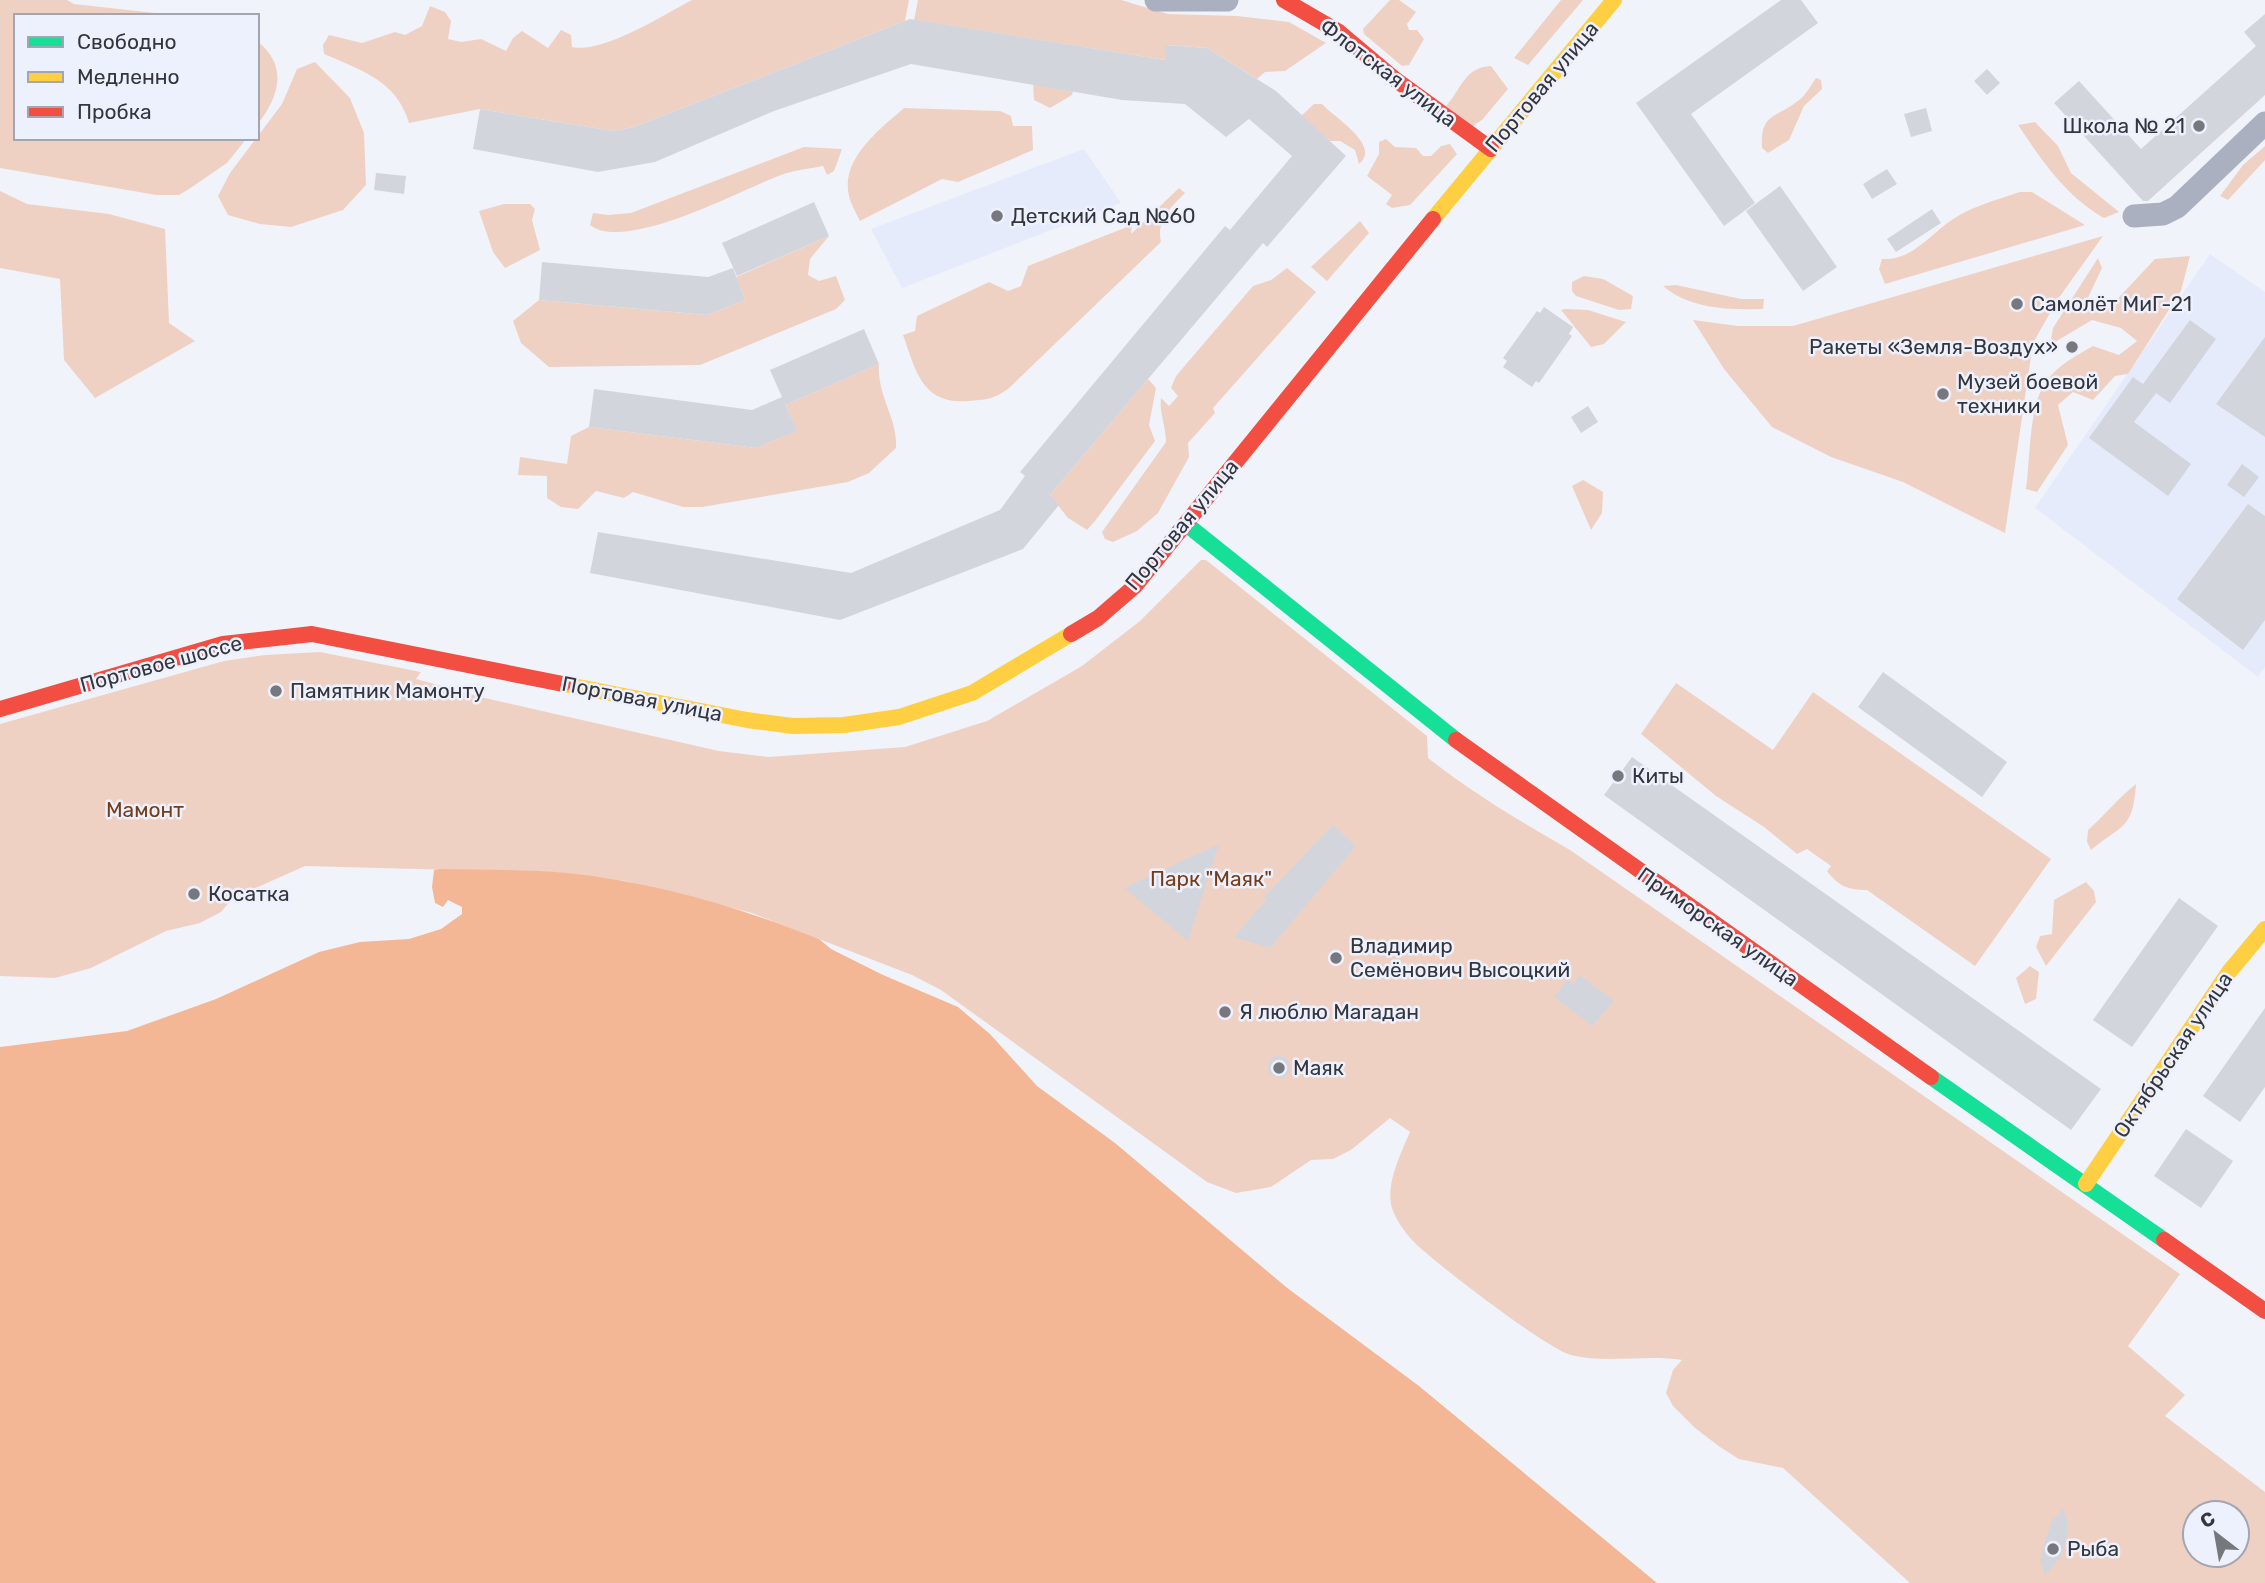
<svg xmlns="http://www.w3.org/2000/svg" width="2265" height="1583" font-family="Rubik,sans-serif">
<rect width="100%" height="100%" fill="#f1f3fa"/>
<path fill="#e6ebfb" d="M 1084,149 L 1121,203 L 902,288 L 871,229 Z
M 2210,254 L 2265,292 L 2265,667 L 2258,677 L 2035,508 Z"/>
<path fill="#efd1c4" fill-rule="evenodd" d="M 0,0 L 67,0 L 74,4 L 182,16 L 16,16 L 16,138 L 247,138 L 227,163 L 189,189 L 179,195 L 156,195 L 0,168 Z
M 692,0 L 909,0 L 905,21 L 634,127 L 613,131 L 480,109 L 409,123 C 397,81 361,70 324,54 L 323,45 L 329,35 L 362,43 L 395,32 L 405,35 L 422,26 L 430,6 L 445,12 L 451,21 L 448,39 L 461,42 L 481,39 L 506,51 L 513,38 L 522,31 L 548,48 L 561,30 L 571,35 L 572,47 C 603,54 663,15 692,0 Z
M 918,0 L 1121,0 L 1168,14 L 1237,16 L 1289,22 L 1326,43 L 1285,71 L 1265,72 L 1257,79 L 1207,48 L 1167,45 L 1165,60 L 914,20 Z
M 1390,0 L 1399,0 L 1416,12 L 1407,24 L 1409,30 L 1417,30 L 1424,39 L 1409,65 L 1402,66 L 1364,34 L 1363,29 Z
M 1561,0 L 1583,0 L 1528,65 L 1514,58 Z
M 257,41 C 289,66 279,97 257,125 Z
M 315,62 L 350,98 L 364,133 L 366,185 L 343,210 L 291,227 L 260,224 L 228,215 L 218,196 L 230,173 L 282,104 L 297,69 Z
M 1491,66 L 1508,89 L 1482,120 L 1471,127 L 1446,106 C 1462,88 1465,67 1491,66 Z
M 1816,78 L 1821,80 L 1822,89 L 1804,106 L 1789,140 L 1768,153 L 1762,148 C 1760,112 1776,119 1799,100 C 1806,95 1811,85 1816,78 Z
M 1033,84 L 1073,91 L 1072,95 L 1050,108 L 1034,100 Z
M 1314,104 L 1322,104 C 1334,117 1382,146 1359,164 L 1355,150 L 1340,141 L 1330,141 L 1301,116 Z
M 904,108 L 1000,111 L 1011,116 L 1013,126 L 1032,126 L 1033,150 L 958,182 L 942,179 L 860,221 C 856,213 851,204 849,196 C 840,159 880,129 904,108 Z
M 2035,122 L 2058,146 L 2071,173 L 2119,212 L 2104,218 C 2066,196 2042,161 2018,125 Z
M 1386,139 L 1395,147 L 1416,148 L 1423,156 L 1431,156 L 1441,146 L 1450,144 L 1457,154 L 1410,205 L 1392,208 L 1386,204 L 1392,195 L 1367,176 L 1379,154 L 1379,142 Z
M 2265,146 L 2265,160 L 2228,200 L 2220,196 L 2243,165 Z
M 804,147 L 842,149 L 834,171 L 827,175 L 823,166 C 809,169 794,170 781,175 C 741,190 626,253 590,225 L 593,213 L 608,215 L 631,213 Z
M 1179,188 L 1185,193 C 1171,207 1156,221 1161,242 L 1008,389 C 994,399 985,400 968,401 C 922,405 916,371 903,335 L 915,331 L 917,316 L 989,282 L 1008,291 L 1021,286 L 1028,266 L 1132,225 L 1131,234 Z
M 0,191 L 27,204 L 109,214 L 165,229 L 169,323 L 195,341 L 95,398 L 64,360 L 60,279 L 0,268 Z
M 2020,192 L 2032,192 L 2085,225 L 1885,284 L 1879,269 L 1882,259 C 1914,261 1932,231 1958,216 C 1977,205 1999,199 2020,192 Z
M 504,204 L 530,204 L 535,209 L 532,220 L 540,250 L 505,268 L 493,252 L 479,211 Z
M 1360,221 L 1369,233 L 1327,281 L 1311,267 Z
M 829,236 L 810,259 L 808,275 L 819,281 L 836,276 L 845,300 L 836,309 L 700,365 L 549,367 L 521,343 L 513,321 L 539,300 L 707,315 L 745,300 L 736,277 Z
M 2103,236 L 2058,299 L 2033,343 L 2005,533 L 1903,482 L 1831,457 L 1772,427 L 1724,369 L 1693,320 L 1738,326 L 1793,326 Z
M 2190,256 L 2181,291 L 2128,374 L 2115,376 L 2093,400 L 2073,392 L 2058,405 L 2068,445 L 2037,492 L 2026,489 C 2030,462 2029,409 2043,387 C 2054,367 2074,357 2093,346 L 2119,355 L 2137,341 L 2121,328 L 2092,320 L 2050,345 L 2053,328 L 2098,258 L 2102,268 L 2086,302 L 2108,309 L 2155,259 Z
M 1287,268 L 1316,292 L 1213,408 L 1215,413 L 1188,443 L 1189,457 L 1158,513 L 1137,531 L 1113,542 L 1105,539 L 1102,532 L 1166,442 C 1166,426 1159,413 1161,398 L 1169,406 L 1178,396 L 1171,388 L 1176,376 L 1253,286 L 1271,280 Z
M 1584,276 L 1603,279 L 1633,296 L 1631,309 L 1619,310 L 1576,296 L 1572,291 L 1572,282 Z
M 1676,285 L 1741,299 L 1764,299 L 1763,309 C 1728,310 1690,309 1663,286 Z
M 1565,309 L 1588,310 L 1626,322 L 1604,344 L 1591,347 L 1561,310 Z
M 879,364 C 877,397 898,418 896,448 L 869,473 L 848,482 L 702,507 L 683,507 L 633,492 L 624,498 L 596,491 L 578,509 L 561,507 L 547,498 L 547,476 L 518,475 L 520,457 L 567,464 L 571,436 L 589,427 L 756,448 L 796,431 L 786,405 Z
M 1148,379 L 1156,388 L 1149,425 L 1155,441 L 1095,521 L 1087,530 L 1068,518 L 1050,495 Z
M 1583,480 L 1603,492 L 1602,513 L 1591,530 L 1572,486 Z
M 1201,560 L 1206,560 L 1427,736 L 1428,758 C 1473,793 1521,822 1570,850 L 2180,1274 L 2128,1346 L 2185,1395 L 2165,1416 L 2265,1492 L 2265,1583 L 1910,1583 L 1783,1468 L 1739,1459 L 1720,1447 L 1695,1428 L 1673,1406 L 1666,1393 L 1673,1370 L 1682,1360 C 1646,1354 1607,1364 1571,1355 C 1547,1349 1432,1261 1412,1240 C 1404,1231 1396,1220 1392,1208 C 1385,1185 1401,1153 1410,1132 L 1390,1118 L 1351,1150 L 1333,1159 L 1311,1160 L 1271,1187 L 1236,1193 L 1207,1182 L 941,990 L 912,975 L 752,913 L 625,881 L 567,873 L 305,866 L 233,898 L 221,912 L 200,923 L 166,931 L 91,968 L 55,978 L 0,976 L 0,724 L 224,661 L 265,655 L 320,652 L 421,672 L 416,679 L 485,698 L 719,751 L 769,757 L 905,747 L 987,721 L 1082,666 L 1140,621 ZM 2195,1513 L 2237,1513 L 2237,1555 L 2195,1555 Z
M 1676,683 L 1773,750 L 1813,692 L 2051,859 L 1975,966 L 1867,890 C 1848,890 1838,886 1827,871 L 1831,866 L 1807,849 L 1797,854 L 1764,827 L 1716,796 L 1641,734 Z
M 2136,784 C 2133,829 2123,824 2091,850 L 2087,842 L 2088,830 C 2106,814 2117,799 2136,784 Z
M 2086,882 L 2094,891 L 2096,902 L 2046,966 L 2036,947 L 2040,936 L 2052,934 L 2054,900 Z
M 2030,966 L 2039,972 L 2036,999 L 2025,1004 L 2016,978 Z"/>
<path fill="#f4b796" d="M 440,869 C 482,870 526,869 568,873 C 654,882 739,907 819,939 L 831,949 L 883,975 L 958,1007 L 990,1034 L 1037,1086 L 1115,1143 L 1286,1287 L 1419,1386 L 1657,1583 L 0,1583 L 0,1047 L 127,1031 L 216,999 L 319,952 L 360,942 L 409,939 L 441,929 L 462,914 L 462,907 L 448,900 L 443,907 L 435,903 L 432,887 L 434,870 Z"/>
<path fill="#d3d5dc" d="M 1781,0 L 1801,0 L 1818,23 L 1691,114 L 1755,203 L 1724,226 L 1636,103 Z
M 2265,14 L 2265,95 L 2148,201 L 2143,201 L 2054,103 L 2079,81 L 2141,149 L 2256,46 L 2244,32 Z
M 910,19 L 1165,60 L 1166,45 L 1207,48 L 1276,91 L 1346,156 L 1267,247 L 1263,243 L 1050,495 L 1059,505 L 1023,549 L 840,620 L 590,573 L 598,532 L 851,573 L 1000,510 L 1025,476 L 1020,472 L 1225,226 L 1230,230 L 1292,156 L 1249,119 L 1226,137 L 1185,104 L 1122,100 L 911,64 L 774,111 L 655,162 L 598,172 L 473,149 L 480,109 L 613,131 L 634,127 Z
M 1987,69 L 2000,83 L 1987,95 L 1974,81 Z
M 1926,108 L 1932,131 L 1911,137 L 1904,114 Z
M 1887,169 L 1897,184 L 1872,199 L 1863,184 Z
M 376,173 L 406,176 L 404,194 L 374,190 Z
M 1780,186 L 1837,267 L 1803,291 L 1746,211 Z
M 814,202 L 829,236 L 737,276 L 722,243 Z
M 1932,209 L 1941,223 L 1896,252 L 1887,239 Z
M 542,262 L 708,277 L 733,268 L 745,300 L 707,315 L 539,300 Z
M 1544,307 L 1573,327 L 1569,334 L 1572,336 L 1539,383 L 1536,381 L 1532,387 L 1503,367 L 1507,361 L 1503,358 L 1537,311 L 1540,313 Z
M 2190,320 L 2216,339 L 2170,403 L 2156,393 L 2134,422 L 2191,464 L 2168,496 L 2089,438 L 2133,377 L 2143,384 Z
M 864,329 L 879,364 L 786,405 L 784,401 L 797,431 L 756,448 L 589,427 L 594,389 L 752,410 L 782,397 L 770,370 Z
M 2265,337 L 2265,437 L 2216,404 Z
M 1588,406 L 1598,422 L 1581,433 L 1571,417 Z
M 2242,464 L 2259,477 L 2244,497 L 2227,485 Z
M 2248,504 L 2265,516 L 2265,620 L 2243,650 L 2177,599 Z
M 1883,672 L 2007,762 L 1982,797 L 1858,707 Z
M 1632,757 L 2101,1089 L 2071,1130 L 1604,795 Z
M 1333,825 L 1356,846 L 1270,948 L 1234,937 L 1267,899 L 1264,897 Z
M 1219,844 L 1188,941 L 1124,888 Z
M 2179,898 L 2218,926 L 2132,1047 L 2093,1020 Z
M 1580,975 L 1614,1001 L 1592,1026 L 1554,997 L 1567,980 L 1573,984 Z
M 2265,1008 L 2265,1087 L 2240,1122 L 2203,1096 Z
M1268 1067a11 11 0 1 1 22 0a11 11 0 1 1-22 0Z
M 2186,1129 L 2233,1161 L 2201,1208 L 2154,1176 Z
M 2064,1509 L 2068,1525 L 2066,1541 L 2060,1558 L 2045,1576 L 2040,1560 L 2045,1540 L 2053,1519 Z"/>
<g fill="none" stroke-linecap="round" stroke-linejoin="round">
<path stroke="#abb0c1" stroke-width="23" d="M 1156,0 L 1227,0
M 2134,216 L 2163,214 L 2177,207 L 2265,123"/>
<path stroke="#16e098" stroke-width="16" d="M 1186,524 L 1456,740
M 1931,1077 L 2164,1240"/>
<path stroke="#ffcf43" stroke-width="16" d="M 1433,219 L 1614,0
M 563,684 L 747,720 L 793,726 L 844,725 L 899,717 L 972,693 L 1071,634
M 2086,1184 L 2229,972 L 2265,929"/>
<path stroke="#f24e42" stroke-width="16" d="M 1284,0 L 1339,32 L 1396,80 L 1491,149
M 1071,634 L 1098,618 L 1135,586 L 1433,219
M 0,709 L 223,644 L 312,634 L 563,684
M 1456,740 L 1931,1077
M 2164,1240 L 2265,1311"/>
</g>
<g fill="#76787e" stroke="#edf1fe" stroke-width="2.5">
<circle cx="2199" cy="126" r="7"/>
<circle cx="997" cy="216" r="7"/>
<circle cx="2017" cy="304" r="7"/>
<circle cx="2072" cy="347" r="7"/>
<circle cx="1943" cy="394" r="7"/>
<circle cx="276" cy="691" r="7"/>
<circle cx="1618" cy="776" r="7"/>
<circle cx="194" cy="894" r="7"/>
<circle cx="1336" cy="958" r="7"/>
<circle cx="1225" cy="1012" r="7"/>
<circle cx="1279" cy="1068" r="7"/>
<circle cx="2053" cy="1549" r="7"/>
</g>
<g text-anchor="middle" stroke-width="5" stroke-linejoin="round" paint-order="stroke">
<g font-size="21" fill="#34363c" stroke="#edf1fe">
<text transform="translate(1388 73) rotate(37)" y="7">Флотская улица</text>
<text transform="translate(1542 87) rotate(-50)" y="7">Портовая улица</text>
<text transform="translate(1182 525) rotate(-50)" y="7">Портовая улица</text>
<text transform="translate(161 664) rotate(-15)" y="7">Портовое шоссе</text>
<text transform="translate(642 699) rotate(11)" y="7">Портовая улица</text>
<text transform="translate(1718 927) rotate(35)" y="7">Приморская улица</text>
<text transform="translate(2173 1055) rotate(-56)" y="7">Октябрьская улица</text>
</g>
<g font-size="21" fill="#34363c" stroke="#edf1fe" text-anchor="start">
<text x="2185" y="133" text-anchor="end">Школа № 21</text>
<text x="1011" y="223">Детский Сад №60</text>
<text x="2031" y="311">Самолёт МиГ-21</text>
<text x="2058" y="354" text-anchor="end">Ракеты «Земля-Воздух»</text>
<text x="1957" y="389">Музей боевой<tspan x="1957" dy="24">техники</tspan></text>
<text x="290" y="698">Памятник Мамонту</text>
<text x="1632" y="783">Киты</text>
<text x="208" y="901">Косатка</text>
<text x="1350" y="953">Владимир<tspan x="1350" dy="24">Семёнович Высоцкий</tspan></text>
<text x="1239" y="1019">Я люблю Магадан</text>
<text x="1293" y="1075">Маяк</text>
<text x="2067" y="1556">Рыба</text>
</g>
<g font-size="21" fill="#753d19" stroke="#edf1fe">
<text x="145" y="817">Мамонт</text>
<text x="1211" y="886">Парк "Маяк"</text>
</g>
</g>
<rect x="14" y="14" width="245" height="126" fill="#edf1fe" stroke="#a3a6b0" stroke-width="2"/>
<rect x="28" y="37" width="35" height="10" fill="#16e098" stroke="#a3a6b0" stroke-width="2"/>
<text x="77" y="49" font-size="21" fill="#34363c">Свободно</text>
<rect x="28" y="72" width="35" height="10" fill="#ffcf43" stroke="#a3a6b0" stroke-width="2"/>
<text x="77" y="84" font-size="21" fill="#34363c">Медленно</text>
<rect x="28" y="107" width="35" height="10" fill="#f24e42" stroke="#a3a6b0" stroke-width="2"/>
<text x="77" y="119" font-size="21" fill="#34363c">Пробка</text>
<g transform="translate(2216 1534) rotate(329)"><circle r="33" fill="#edf1fe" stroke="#a3a6b0" stroke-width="2"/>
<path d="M0-5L12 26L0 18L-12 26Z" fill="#76787e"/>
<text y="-10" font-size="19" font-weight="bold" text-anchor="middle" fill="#34363c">С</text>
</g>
</svg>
